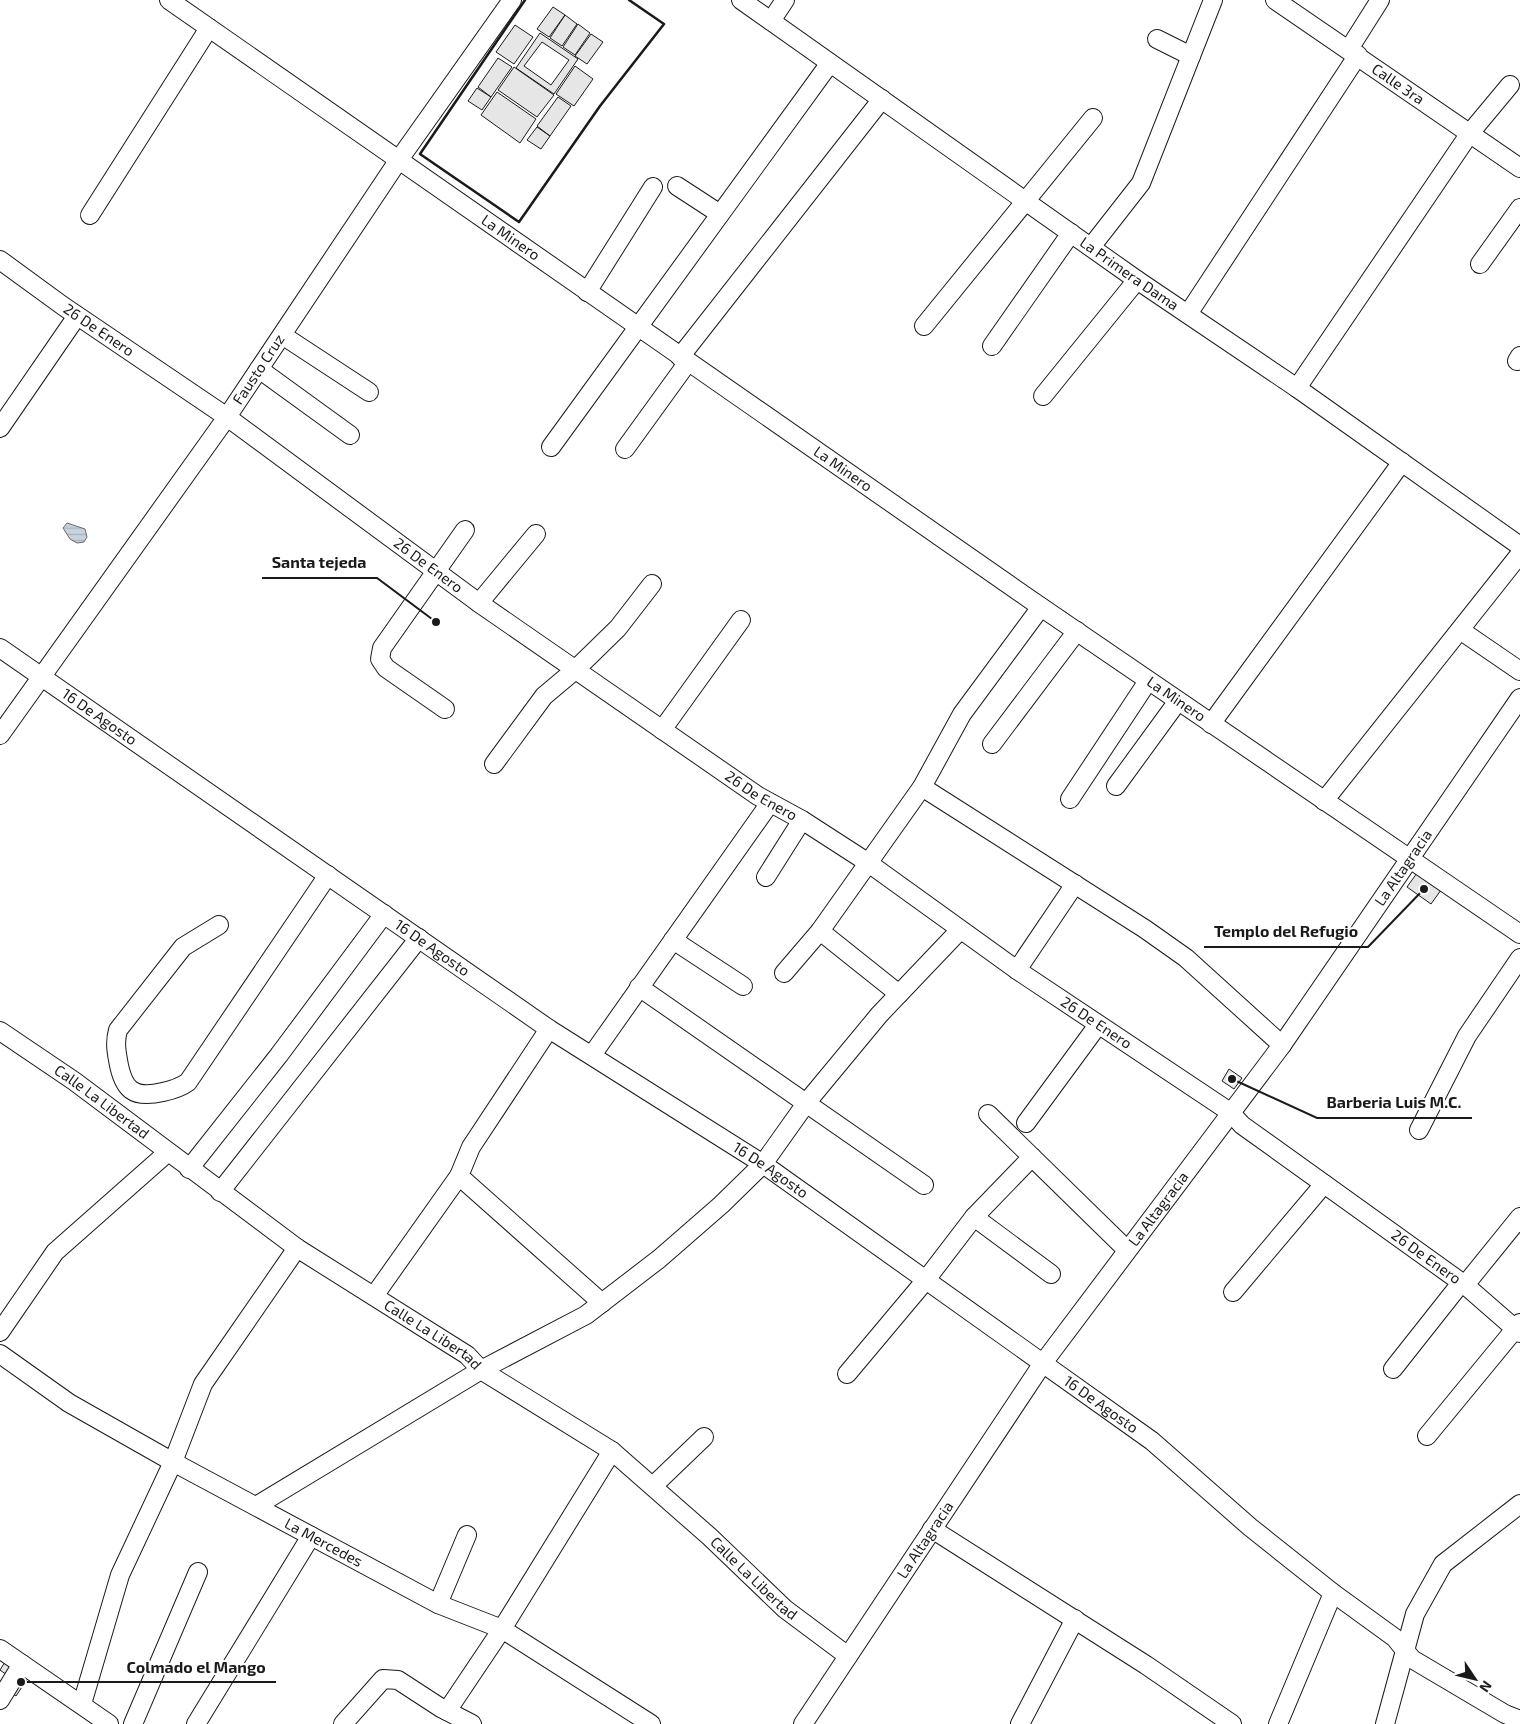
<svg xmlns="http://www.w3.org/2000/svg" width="1520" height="1724" font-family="'Exo 2',sans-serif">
<defs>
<pattern id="water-rules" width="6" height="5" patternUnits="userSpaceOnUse" patternTransform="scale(1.25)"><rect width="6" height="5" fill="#c6d2dc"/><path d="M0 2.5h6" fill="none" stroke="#aab4bc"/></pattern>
</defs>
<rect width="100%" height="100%" fill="#fff"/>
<path fill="url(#water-rules)" stroke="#6a6a6a" d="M 67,523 L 85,529 L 87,537 L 84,542 L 77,543 L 70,539 L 63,528 Z"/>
<path fill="#e6e6e6" stroke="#1a1a1a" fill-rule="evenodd" d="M 553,7 L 565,15 L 549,37 L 537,29 Z
M 565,15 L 577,24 L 562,46 L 550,38 Z
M 578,24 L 590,33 L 575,55 L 563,47 Z
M 515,25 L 533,37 L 514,64 L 496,52 Z
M 540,33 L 578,59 L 554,94 L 516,68 ZM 542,42 L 569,60 L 551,85 L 524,66 Z
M 591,34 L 603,42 L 587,64 L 575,56 Z
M 498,58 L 512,67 L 491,97 L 478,87 Z
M 575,66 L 593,79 L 574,106 L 556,94 Z
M 514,67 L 554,95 L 537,117 L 498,90 Z
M 477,88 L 491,97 L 482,110 L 468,101 Z
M 497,92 L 536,119 L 520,143 L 481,115 Z
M 558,97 L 571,106 L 550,136 L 537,126 Z
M 537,127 L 550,136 L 541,149 L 527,140 Z
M 1417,873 L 1441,890 L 1431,904 L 1407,887 Z
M 1229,1069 L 1242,1078 L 1234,1089 L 1222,1081 Z
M 8,1657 L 16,1662 L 7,1675 L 0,1670 Z
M 25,1667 L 32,1672 L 16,1696 L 9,1691 Z"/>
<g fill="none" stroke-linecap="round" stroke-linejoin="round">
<g stroke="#1a1a1a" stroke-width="20">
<g id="minor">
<path id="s1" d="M 169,0 L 1041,607 L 1520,934"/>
<path id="s2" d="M 741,0 L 1137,280 L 1297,388 L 1520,546"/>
<path id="s3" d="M 1275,0 L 1520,168"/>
<path d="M 771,21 L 785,0"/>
<path d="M 1157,39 L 1191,56"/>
<path d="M 1349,49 L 1380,0"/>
<path d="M 677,186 L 720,214"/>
<path d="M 90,215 L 209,28"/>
<path d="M 1091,247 L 1141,183 L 1213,0"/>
<path id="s4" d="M 0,260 L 63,306 L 227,417 L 479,603 L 758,796 L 802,820 L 867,862 L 1017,970 L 1230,1112 L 1242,1125 L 1465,1285 L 1520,1333"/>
<path d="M 1480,264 L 1520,208"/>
<path d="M 587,292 L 653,187"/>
<path d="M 1188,314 L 1358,55"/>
<path d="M 924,326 L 1093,118"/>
<path d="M 282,335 L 369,392"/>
<path d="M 992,346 L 1071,233"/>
<path d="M 680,357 L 882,99"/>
<path d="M 1517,361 L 1520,356"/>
<path d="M 259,369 L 350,435"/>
<path d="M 1297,388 L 1470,133 L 1510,85"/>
<path d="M 1043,396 L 1137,280"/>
<path d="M 0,428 L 77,316"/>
<path d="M 551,447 L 830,63"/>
<path d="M 625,449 L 688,362"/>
<path d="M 479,603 L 536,534"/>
<path d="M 1460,630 L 1520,671"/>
<path id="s5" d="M 0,648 L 549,1029 L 763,1164 L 1152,1441 L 1250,1527 L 1333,1593 L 1395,1638 L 1412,1659 L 1505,1714 L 1520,1720"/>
<path d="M 445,709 L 386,668 L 380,659 L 382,648 L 465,530"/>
<path d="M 1211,724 L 1402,462"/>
<path d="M 662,730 L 741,620"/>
<path id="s6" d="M 0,735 L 227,417 L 398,161 L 512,0"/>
<path d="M 992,744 L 1077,631"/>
<path d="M 494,764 L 544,696 L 575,670 L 618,628 L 652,584"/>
<path d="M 1116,786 L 1178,701"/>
<path d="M 922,787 L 1145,929 L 1186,958 L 1282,1045"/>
<path d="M 1070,799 L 1148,681"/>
<path d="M 1324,801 L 1520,554"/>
<path d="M 766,877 L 802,820"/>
<path d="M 219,925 L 183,947 L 118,1030 C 115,1041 116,1049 118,1060 C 123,1090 133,1099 163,1092 C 172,1090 180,1088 188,1082 L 328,875"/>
<path d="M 820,931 L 899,994"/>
<path d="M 673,940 L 743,986"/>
<path d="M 1017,970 L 1075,884"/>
<path d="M 784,973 L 820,931 L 922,787 L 962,714 L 1041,607"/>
<path d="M 639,987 L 924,1185"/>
<path d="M 549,1029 L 471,1147 L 459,1176 L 602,1303"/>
<path id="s7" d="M 0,1031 L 74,1081 L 297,1248 L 467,1355 L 481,1370 L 612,1451 L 710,1537 L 785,1609 L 848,1656"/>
<path d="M 592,1055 L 770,803"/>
<path d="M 988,1114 L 1127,1250"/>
<path d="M 1026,1123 L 1098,1025"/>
<path d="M 1419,1130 L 1467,1036 L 1520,958"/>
<path d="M 189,1169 L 279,1055 L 384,914"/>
<path d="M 220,1192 L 419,938"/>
<path d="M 974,1217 L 1051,1274"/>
<path d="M 1465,1285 L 1520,1217"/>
<path d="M 1233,1292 L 1324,1184"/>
<path d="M 374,1296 L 459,1176"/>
<path d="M 0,1332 L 55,1252 L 167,1153"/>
<path id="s8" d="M 0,1354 L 69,1403 L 173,1462 L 438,1604 L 502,1629 L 651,1724"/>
<path d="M 1393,1369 L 1461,1283"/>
<path d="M 847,1374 L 925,1281 L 974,1217 L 1032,1157"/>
<path d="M 1427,1436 L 1520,1323"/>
<path d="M 653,1486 L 704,1437"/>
<path d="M 256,1506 L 481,1370 L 586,1315 L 659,1259 L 721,1205 L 763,1164 L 807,1102 L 879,1015 L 960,930"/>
<path d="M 932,1529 L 1146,1665 L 1232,1724"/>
<path d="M 438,1604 L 467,1535"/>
<path d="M 0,1649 L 109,1724"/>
<path d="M 0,1700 L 22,1664"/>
<path d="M 82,1704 L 120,1575 L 173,1462 L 203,1384 L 297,1248"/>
<path d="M 447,1711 L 502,1629 L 612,1451"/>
<path d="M 133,1724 L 198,1572"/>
<path d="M 196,1724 L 311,1536"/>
<path d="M 343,1724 L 383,1679 L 398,1680 L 441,1708 L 472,1724"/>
<path id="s9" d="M 803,1724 L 1043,1363 L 1282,1045 L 1520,698"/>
<path d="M 1020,1724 L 1075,1619"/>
<path d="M 1278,1724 L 1333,1593"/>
<path d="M 1385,1724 L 1415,1614 L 1443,1564 L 1520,1504"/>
</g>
</g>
<use href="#minor" stroke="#fff" stroke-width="18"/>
<path stroke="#1a1a1a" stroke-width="2.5" d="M 525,0 L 420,154 L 519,222 L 600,106 L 664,24 L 629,0"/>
</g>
<g text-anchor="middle" stroke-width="4" stroke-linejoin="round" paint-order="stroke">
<g font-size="15" fill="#1a1a1a" stroke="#fff">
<text dy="5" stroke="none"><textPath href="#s3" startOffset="149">Calle 3ra</textPath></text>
<text dy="5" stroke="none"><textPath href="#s1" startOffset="416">La Minero</textPath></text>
<text dy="5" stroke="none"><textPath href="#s2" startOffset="475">La Primera Dama</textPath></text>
<text dy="5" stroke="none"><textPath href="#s4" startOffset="121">26 De Enero</textPath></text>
<text dy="5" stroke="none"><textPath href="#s6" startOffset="448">Fausto Cruz</textPath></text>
<text dy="5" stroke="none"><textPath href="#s1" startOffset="821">La Minero</textPath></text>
<text dy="5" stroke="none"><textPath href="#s4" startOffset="526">26 De Enero</textPath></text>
<text dy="5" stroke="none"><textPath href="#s1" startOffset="1226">La Minero</textPath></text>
<text dy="5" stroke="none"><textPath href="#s5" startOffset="121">16 De Agosto</textPath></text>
<text dy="5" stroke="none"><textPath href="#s4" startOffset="931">26 De Enero</textPath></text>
<text dy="5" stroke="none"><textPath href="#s9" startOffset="1046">La Altagracia</textPath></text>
<text dy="5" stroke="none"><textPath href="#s5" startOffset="526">16 De Agosto</textPath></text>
<text dy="5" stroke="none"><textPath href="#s4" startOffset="1336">26 De Enero</textPath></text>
<text dy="5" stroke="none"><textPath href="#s7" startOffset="124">Calle La Libertad</textPath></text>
<text dy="5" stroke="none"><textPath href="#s5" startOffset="931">16 De Agosto</textPath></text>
<text dy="5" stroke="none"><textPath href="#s9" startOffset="626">La Altagracia</textPath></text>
<text dy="5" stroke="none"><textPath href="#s4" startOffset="1741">26 De Enero</textPath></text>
<text dy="5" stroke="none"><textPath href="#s7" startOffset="529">Calle La Libertad</textPath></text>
<text dy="5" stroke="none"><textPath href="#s5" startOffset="1336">16 De Agosto</textPath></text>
<text dy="5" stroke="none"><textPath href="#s9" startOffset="221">La Altagracia</textPath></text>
<text dy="5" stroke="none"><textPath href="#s8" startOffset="375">La Mercedes</textPath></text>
<text dy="5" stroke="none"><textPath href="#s7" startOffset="934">Calle La Libertad</textPath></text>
</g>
</g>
<path fill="none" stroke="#1a1a1a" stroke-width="2" d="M436 622L377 578H262M1424 889L1368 947H1204M1232 1079L1317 1118H1472M21 1682L116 1682H276"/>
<g fill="#1a1a1a" stroke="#fff" stroke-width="2">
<circle cx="436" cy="622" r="5"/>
<circle cx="1424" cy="889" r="5"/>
<circle cx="1232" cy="1079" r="5"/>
<circle cx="21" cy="1682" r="5"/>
</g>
<g font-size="16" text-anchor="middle" font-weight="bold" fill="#1a1a1a" stroke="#fff" stroke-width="4" stroke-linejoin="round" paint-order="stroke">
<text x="319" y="568">Santa tejeda</text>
<text x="1286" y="937">Templo del Refugio</text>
<text x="1394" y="1108">Barberia Luis M.C.</text>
<text x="196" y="1673">Colmado el Mango</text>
</g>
<g transform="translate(1475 1679) rotate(125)" stroke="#ffffff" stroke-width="4" paint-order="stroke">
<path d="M0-4L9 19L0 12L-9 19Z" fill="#1a1a1a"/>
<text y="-8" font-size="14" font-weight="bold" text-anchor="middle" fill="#1a1a1a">N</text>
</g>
</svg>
